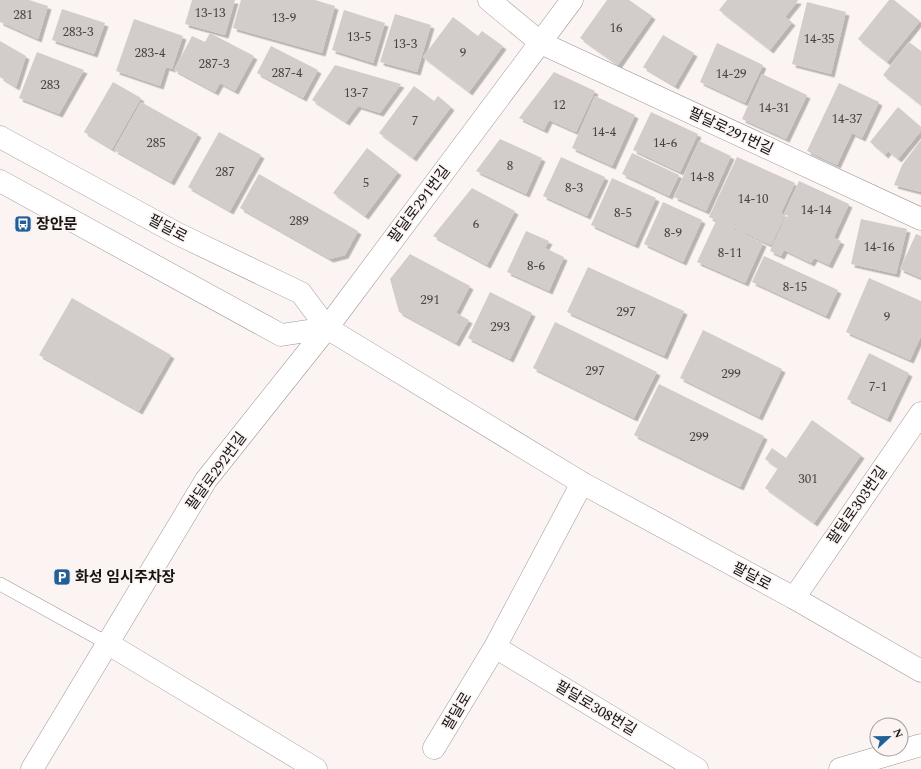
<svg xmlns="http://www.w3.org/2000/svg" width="921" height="769" font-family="Spectral,'Noto Sans KR',serif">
<defs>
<filter id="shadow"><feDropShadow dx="3.5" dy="3.5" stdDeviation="0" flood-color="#0004"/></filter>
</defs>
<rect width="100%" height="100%" fill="#fbf4f2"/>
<path fill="#d2ccca" filter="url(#shadow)" d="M 0,0 L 29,0 L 48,6 L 38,39 L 0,22 Z
M 192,0 L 235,0 L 225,35 L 185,24 Z
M 241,0 L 315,0 L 335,6 L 322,53 L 233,28 Z
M 607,0 L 629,0 L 652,16 L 618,65 L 580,38 Z
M 727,0 L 797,0 L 798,1 L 785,17 L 792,22 L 770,50 L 719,10 Z
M 889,0 L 894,0 L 920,21 L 887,62 L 858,39 Z
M 807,2 L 846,12 L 831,74 L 792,64 Z
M 62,9 L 105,23 L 94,54 L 52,40 Z
M 344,10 L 385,23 L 373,63 L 332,50 Z
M 395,14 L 431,25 L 417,72 L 380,62 Z
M 453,17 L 478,36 L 482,31 L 503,46 L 469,92 L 423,57 Z
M 134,19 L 183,36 L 172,69 L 166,67 L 160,86 L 116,71 Z
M 210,33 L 254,56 L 235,91 L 220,83 L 215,92 L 174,70 L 192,36 L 205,42 Z
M 663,35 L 694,53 L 675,86 L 643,67 Z
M 0,41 L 26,56 L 16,87 L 0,77 Z
M 909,42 L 921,51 L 921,105 L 883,75 Z
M 717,43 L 763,65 L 745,103 L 700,82 Z
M 271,46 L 318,70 L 303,98 L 257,73 Z
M 37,52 L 84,70 L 59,114 L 19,98 Z
M 335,65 L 401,84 L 380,113 L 358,106 L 346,122 L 312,100 Z
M 554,72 L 595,91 L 576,132 L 549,120 L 544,130 L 519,118 Z
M 762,74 L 807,95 L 786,139 L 742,119 Z
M 113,82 L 141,98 L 112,149 L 84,132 Z
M 839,83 L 879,102 L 862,138 L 852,133 L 837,165 L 807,151 Z
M 414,86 L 434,101 L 438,96 L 451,107 L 413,158 L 379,133 Z
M 595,96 L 635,115 L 612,166 L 572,148 Z
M 141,102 L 198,134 L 171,182 L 114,150 Z
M 898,107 L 921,127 L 921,131 L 898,159 L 888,151 L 885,155 L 870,142 Z
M 651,112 L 698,134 L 680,172 L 633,150 Z
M 219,132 L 261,155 L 230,211 L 188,187 Z
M 500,139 L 542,158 L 526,194 L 476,171 Z
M 921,140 L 921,192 L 894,185 L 902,165 Z
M 699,141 L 731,156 L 706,211 L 674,197 Z
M 367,148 L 398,172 L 365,216 L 333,193 Z
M 632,153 L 679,175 L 669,196 L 622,174 Z
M 561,157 L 605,177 L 587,216 L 543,196 Z
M 737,157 L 795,183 L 781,213 L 785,215 L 771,245 L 709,217 Z
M 259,174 L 358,231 L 345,255 L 330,259 L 240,208 Z
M 612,178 L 656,198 L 635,245 L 591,225 Z
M 799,181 L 849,204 L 834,237 L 784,214 Z
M 472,188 L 515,211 L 487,265 L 433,236 Z
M 663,202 L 702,220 L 683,262 L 644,244 Z
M 786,216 L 841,241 L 829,265 L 814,258 L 811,263 L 784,250 L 781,256 L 770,251 Z
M 861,219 L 907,229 L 896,274 L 851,264 Z
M 716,221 L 763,243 L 745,283 L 697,262 Z
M 526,231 L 549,241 L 545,248 L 564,257 L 549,291 L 507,272 Z
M 916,234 L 921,236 L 921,278 L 900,269 Z
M 410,254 L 470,286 L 456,313 L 469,320 L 456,343 L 399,312 L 390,279 Z
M 764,256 L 838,290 L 826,316 L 752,282 Z
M 588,267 L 684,311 L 664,356 L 567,312 Z
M 869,278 L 921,301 L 921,336 L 910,360 L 846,332 Z
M 490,292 L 532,313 L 510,359 L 468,338 Z
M 72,298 L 171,355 L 139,411 L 39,355 Z
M 555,322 L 657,372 L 634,418 L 533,368 Z
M 703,330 L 782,369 L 759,417 L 680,378 Z
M 869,353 L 909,373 L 887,419 L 847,399 Z
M 659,384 L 764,436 L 740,487 L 634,435 Z
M 812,420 L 861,455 L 814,523 L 765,488 L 778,468 L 765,459 L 772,448 L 786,458 Z"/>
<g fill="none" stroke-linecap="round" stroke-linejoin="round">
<g stroke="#9c9795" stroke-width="14">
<path id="service" d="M 0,584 L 107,643"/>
</g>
<g stroke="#9c9795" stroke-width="23">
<path id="minor" d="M 489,0 L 541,43 L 921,219
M 794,598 L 921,413
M 107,643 L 316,769
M 495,647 L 697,769
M 434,748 L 495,647 L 582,483
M 32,769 L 206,480 L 327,328 L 572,0
M 840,769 L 921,745"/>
</g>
<g stroke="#9c9795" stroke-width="23">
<path id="secondary" d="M 0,137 L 178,234 L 301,293 L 327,328 L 582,483 L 794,598 L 921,671
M 0,181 L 281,335 L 327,328"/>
</g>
<use href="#service" stroke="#fff" stroke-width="13"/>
<use href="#minor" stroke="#fff" stroke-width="22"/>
<use href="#secondary" stroke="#fff" stroke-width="22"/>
</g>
<defs>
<g id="bus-square" transform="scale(0.9)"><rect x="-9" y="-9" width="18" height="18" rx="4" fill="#225f96" stroke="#fbf4f2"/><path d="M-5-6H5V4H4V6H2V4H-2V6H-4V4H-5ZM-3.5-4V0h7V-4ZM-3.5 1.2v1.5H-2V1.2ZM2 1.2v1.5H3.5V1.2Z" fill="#fff"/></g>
<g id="parking-square" transform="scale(0.9)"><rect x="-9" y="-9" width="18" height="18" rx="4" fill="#225f96" stroke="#fbf4f2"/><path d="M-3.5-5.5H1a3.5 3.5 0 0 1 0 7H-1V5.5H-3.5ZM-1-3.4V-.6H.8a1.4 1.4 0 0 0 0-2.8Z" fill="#fff"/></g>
</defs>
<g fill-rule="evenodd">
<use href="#bus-square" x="23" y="224"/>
<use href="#parking-square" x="62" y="577"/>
</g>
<g text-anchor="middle" stroke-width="3.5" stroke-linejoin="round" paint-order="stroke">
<g font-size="13" fill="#464342">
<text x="210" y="17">13-13</text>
<text x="23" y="19">281</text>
<text x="284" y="22">13-9</text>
<text x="616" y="32">16</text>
<text x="78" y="36">283-3</text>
<text x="359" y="41">13-5</text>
<text x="819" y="43">14-35</text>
<text x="405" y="48">13-3</text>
<text x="150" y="57">283-4</text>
<text x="463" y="57">9</text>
<text x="214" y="68">287-3</text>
<text x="287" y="77">287-4</text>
<text x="731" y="78">14-29</text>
<text x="50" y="89">283</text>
<text x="356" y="97">13-7</text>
<text x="559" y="109">12</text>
<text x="774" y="112">14-31</text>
<text x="847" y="123">14-37</text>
<text x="415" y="125">7</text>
<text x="604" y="136">14-4</text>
<text x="156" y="147">285</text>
<text x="665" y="147">14-6</text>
<text x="510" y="170">8</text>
<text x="225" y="176">287</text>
<text x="702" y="181">14-8</text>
<text x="366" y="187">5</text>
<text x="574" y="192">8-3</text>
<text x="753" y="203">14-10</text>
<text x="816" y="214">14-14</text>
<text x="623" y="217">8-5</text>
<text x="299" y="225">289</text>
<text x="476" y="228">6</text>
<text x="673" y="237">8-9</text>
<text x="879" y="251">14-16</text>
<text x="730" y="257">8-11</text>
<text x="536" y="270">8-6</text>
<text x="795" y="291">8-15</text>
<text x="430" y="304">291</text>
<text x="626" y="316">297</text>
<text x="887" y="321">9</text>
<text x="500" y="331">293</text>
<text x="595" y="375">297</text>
<text x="731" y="378">299</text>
<text x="878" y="391">7-1</text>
<text x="699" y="441">299</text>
<text x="808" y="483">301</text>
</g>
<g font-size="15" fill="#171514" stroke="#fbf4f2">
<text transform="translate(731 131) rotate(25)" y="5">팔달로291번길</text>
<text transform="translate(419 204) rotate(-53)" y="5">팔달로291번길</text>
<text transform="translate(168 228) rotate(28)" y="5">팔달로</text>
<text transform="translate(216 471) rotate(-54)" y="5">팔달로292번길</text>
<text transform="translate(857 505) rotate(-55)" y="5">팔달로303번길</text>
<text transform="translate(752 576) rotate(28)" y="5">팔달로</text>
<text transform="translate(596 708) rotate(31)" y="5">팔달로308번길</text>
<text transform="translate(457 711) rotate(-59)" y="5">팔달로</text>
</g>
<g font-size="15" font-weight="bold" fill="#171514" stroke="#fbf4f2" text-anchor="start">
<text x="36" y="229">장안문</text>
<text x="75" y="582">화성 임시주차장</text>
</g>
</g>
<g transform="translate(889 737) rotate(68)"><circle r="19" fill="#fbf4f2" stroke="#a09b99"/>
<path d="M0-3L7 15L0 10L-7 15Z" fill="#225f96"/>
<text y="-6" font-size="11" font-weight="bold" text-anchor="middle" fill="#171514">N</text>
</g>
</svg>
